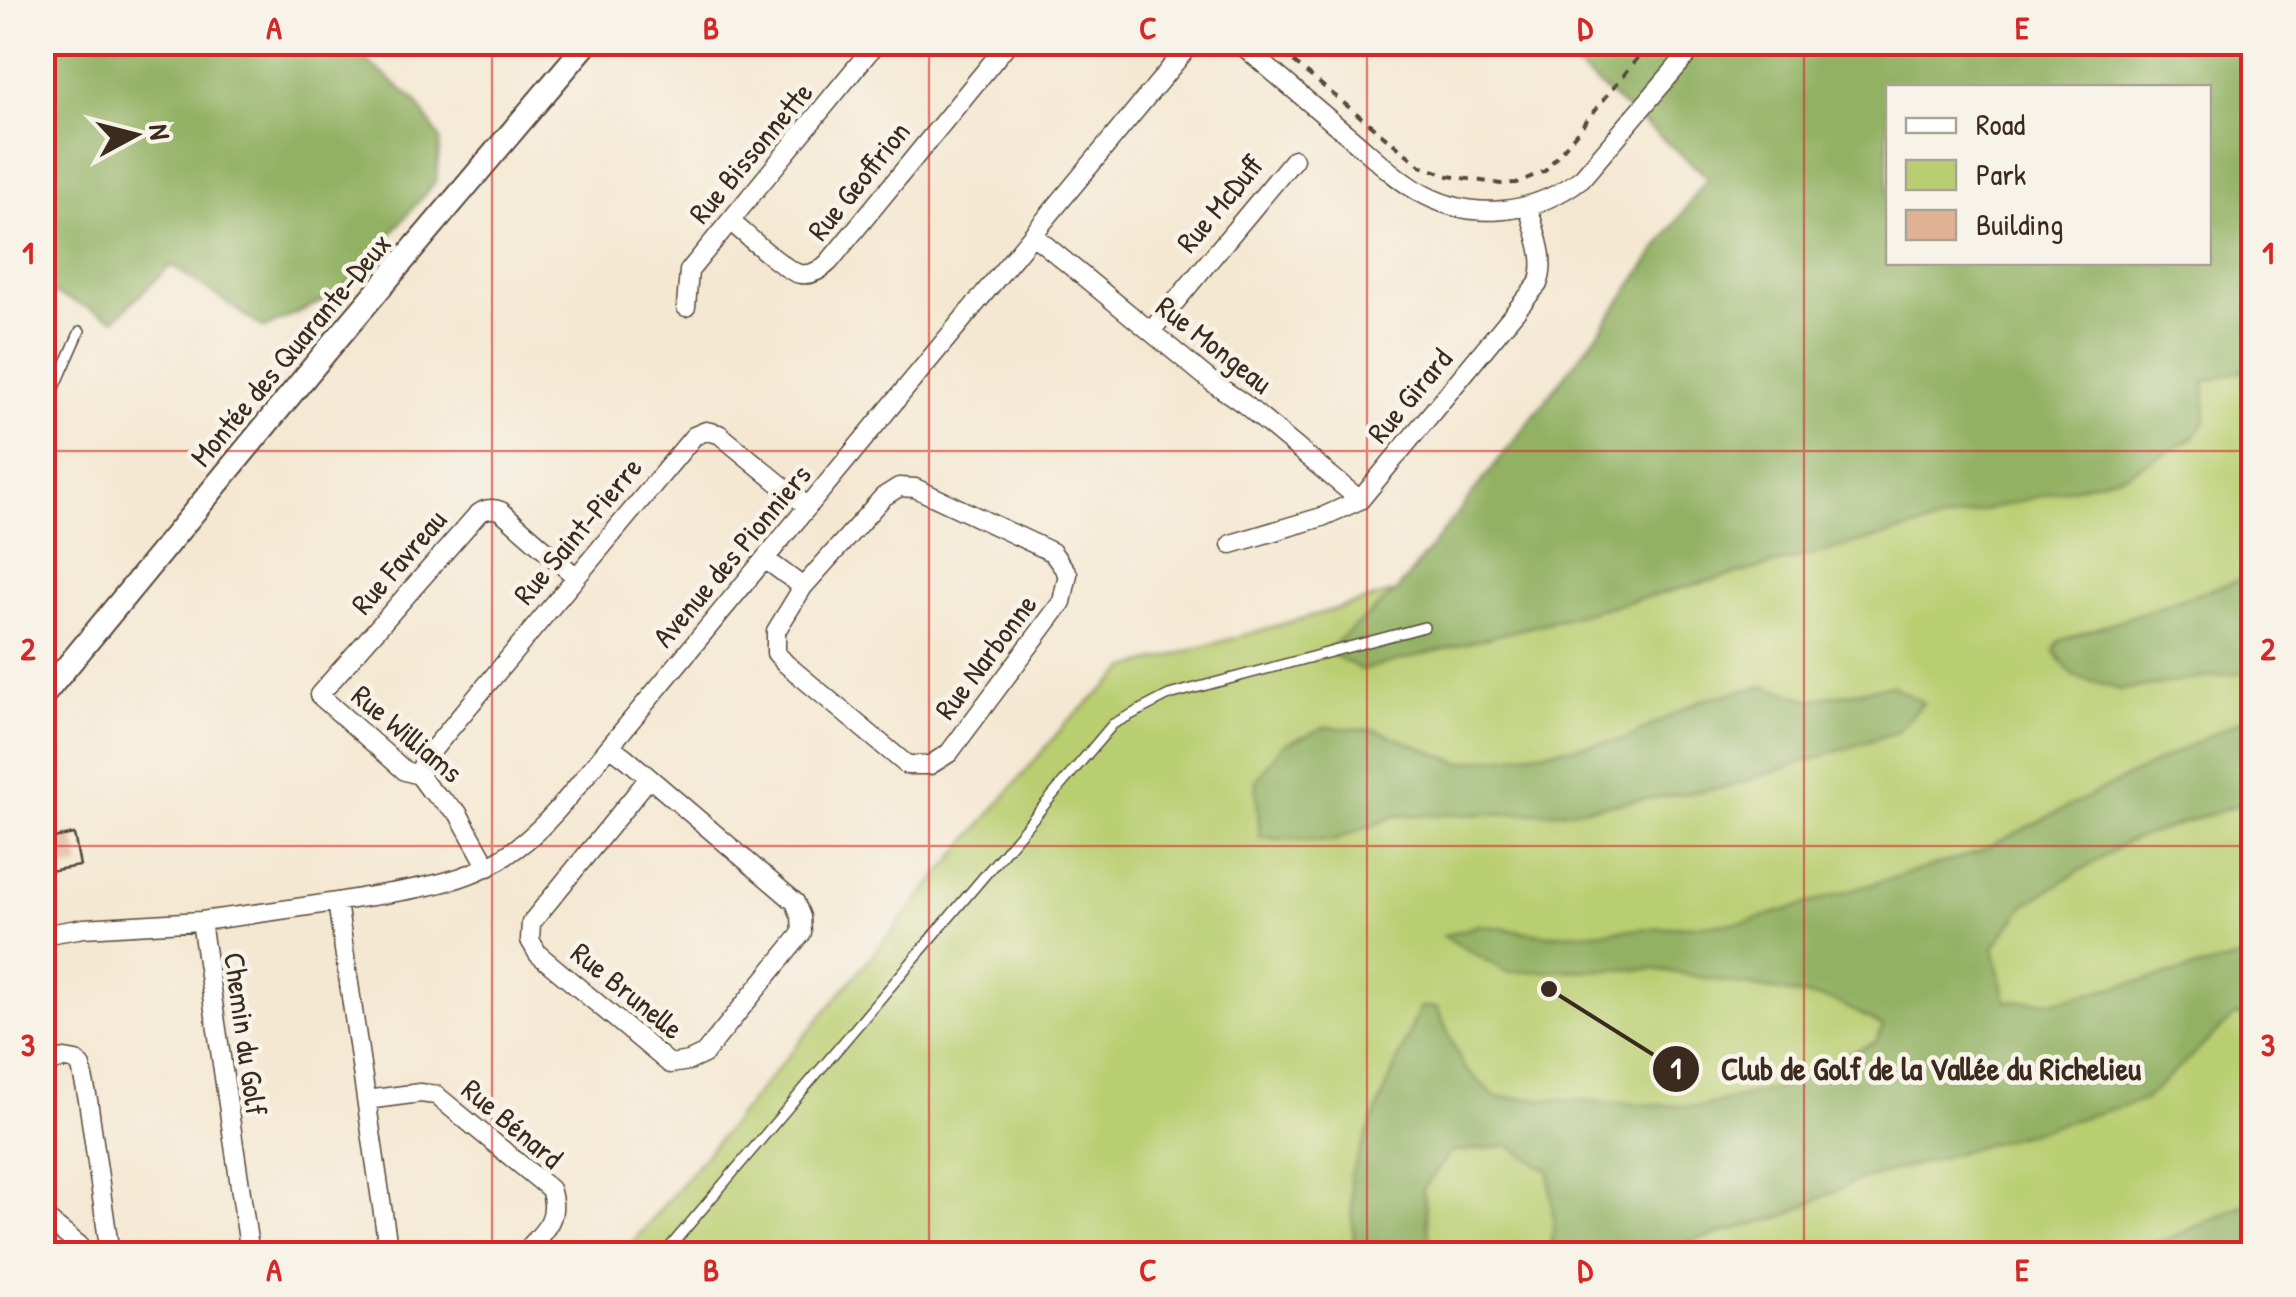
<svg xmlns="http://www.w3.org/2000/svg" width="2296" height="1297" font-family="'Patrick Hand',sans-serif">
<rect width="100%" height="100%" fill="#f7f3e8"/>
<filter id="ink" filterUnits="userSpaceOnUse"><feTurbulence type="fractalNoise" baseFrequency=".01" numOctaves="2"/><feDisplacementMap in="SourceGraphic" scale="20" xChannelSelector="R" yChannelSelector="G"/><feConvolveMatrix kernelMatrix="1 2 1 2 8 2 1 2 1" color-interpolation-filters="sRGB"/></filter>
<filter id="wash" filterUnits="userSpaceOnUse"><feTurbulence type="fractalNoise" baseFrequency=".0048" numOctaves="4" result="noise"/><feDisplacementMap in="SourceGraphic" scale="40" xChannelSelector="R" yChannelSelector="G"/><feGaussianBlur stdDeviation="2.25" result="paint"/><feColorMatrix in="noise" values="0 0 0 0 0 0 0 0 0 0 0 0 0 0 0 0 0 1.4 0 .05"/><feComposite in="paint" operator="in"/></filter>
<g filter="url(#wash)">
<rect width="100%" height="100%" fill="#f4e8d2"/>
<path fill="#b9ce71" stroke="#7a7c48" stroke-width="2.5" d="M 2253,334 L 2253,1254 L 623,1254 L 1066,723 L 1128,668 L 1593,536 Z"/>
<path fill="#92b163" stroke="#666e40" stroke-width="2.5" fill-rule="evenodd" d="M 42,43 L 345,43 L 416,101 L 440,139 L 436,181 L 340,293 L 264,328 L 171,265 L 115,319 L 43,289 Z
M 1548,43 L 2253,43 L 2253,367 L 2204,382 L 2206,421 L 2194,437 L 2126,474 L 1362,670 L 1326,651 L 1396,592 L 1601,329 L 1708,177 ZM 1888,88 L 2208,88 L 2208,262 L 1888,262 Z
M 2253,575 L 2253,671 L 2121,690 L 2073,676 L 2054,651 L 2059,641 Z
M 1891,685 L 1923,703 L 1897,732 L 1727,787 L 1559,812 L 1395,816 L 1333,841 L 1260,838 L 1256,780 L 1283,745 L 1325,727 L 1376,730 L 1461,763 L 1624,740 L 1701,700 L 1764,686 L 1812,700 Z
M 2253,714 L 2253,800 L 2128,841 L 2025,905 L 1994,947 L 2006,1001 L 2055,1001 L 2253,955 L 2253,1019 L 2236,1015 L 2144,1100 L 1854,1182 L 1784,1216 L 1644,1254 L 1550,1254 L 1554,1227 L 1549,1171 L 1509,1146 L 1451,1152 L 1423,1189 L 1429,1237 L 1423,1254 L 1355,1254 L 1350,1176 L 1420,1007 L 1437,1008 L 1464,1068 L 1496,1097 L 1700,1107 L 1775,1088 L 1877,1041 L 1883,1026 L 1835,1001 L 1655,969 L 1507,972 L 1444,936 L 1479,925 L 1548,935 L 1746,922 L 1976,853 Z
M 2253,1200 L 2253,1254 L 2100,1254 L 2170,1239 Z"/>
<g id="blocks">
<path fill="#e1b195" d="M 74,834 L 80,866 L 42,872 L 42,840 Z"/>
</g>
</g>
<g filter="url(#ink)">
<use href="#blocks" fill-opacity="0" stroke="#574639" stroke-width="2.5"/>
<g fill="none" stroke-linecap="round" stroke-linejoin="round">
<g stroke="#574639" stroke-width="12">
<path id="lane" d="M 42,417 L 80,331
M 664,1254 L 1113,724 L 1169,695 L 1424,627"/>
</g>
<g stroke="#574639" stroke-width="21">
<path id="street" d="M 1238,42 C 1273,72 1309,102 1344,132 C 1368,151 1390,175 1416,190 C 1470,223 1534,215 1582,178 L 1698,42
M 730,221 C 745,233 784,271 800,274 C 812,276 821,270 829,262 L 1009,42
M 1033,235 L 1212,382 L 1244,404 L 1360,500
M 686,307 L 689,271 L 877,42
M 1151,331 L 1294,159
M 899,487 L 915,488 L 1052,552 L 1068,574 L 1062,602 L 949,753 L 930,765 L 907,765 L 786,664 L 776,653 L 776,631 L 803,587 L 883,497 Z
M 1231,544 L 1322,517 L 1360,500 L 1538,284 C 1548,259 1534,231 1528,206
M 765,559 L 803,587
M 610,746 L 626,758 L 795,902 L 801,917 L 802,933 L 704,1054 L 689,1061 L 670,1064 L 538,954 L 530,940 L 531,923 L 649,778
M 419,775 L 424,760 L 694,436 L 706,431 L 719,434 L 808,507
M 488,867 L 458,813 L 430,790 L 419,775 L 405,771 L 319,695 L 476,516 C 483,509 492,507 501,511 L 576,577
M 337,902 L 389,1254
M 201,921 C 254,914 307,907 360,898 C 416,889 472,883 518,847 C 554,820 581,780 610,746 L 1192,42
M 42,935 L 84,928 L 201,921 L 250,1254
M 42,1063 L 65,1059 L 76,1061 L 81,1067 L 88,1100 L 110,1254
M 366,1100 L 420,1093 L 436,1095 L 550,1189 C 561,1220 542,1233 523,1254
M 42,1216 L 79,1245 L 71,1254"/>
</g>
<g stroke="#574639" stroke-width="26">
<path id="secondary" d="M 42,697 L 325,353 L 588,42"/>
</g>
<path stroke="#574639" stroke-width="4" stroke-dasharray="8 8" stroke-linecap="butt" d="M 1269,42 L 1421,166 L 1449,176 L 1501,184 L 1516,183 L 1545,171 L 1651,42"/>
<use href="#lane" stroke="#fff" stroke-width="9"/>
<use href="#street" stroke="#fff" stroke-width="18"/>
<use href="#secondary" stroke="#fff" stroke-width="22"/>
</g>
</g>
<path fill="none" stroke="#d62828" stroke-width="2.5" stroke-opacity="0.55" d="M 492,42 L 492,1254M 929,42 L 929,1254M 1367,42 L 1367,1254M 1804,42 L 1804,1254M 42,451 L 2254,451M 42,846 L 2254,846"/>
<g text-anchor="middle" stroke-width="9" stroke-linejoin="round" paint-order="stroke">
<g font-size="30" fill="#3b2a1e" stroke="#f7f3e8">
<text transform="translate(751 153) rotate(-50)" y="10">Rue Bissonnette</text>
<text transform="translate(859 181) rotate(-51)" y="10">Rue Geoffrion</text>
<text transform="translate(1220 204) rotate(-50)" y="10">Rue McDuff</text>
<text transform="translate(1214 345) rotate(38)" y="10">Rue Mongeau</text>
<text transform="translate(291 350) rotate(-50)" y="10">Montée des Quarante-Deux</text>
<text transform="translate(1410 396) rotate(-50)" y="10">Rue Girard</text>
<text transform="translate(578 531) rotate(-50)" y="10">Rue Saint-Pierre</text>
<text transform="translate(732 556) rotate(-50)" y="10">Avenue des Pionniers</text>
<text transform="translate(399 562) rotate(-49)" y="10">Rue Favreau</text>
<text transform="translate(986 657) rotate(-53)" y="10">Rue Narbonne</text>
<text transform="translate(407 734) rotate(40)" y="10">Rue Williams</text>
<text transform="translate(627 991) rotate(39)" y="10">Rue Brunelle</text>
<text transform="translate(245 1034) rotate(82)" y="10">Chemin du Golf</text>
<text transform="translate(512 1124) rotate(40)" y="10">Rue Bénard</text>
</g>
</g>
<path fill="none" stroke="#3b2a1e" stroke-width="4" d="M1549 989L1676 1069"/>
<g fill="#3b2a1e" stroke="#f7f3e8" stroke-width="4">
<circle cx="1549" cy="989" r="10"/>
<circle cx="1676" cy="1069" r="25"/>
</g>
<g font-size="30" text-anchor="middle" font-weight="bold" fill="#fff">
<text x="1676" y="1079">1</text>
</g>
<g font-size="32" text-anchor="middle" font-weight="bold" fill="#3b2a1e" stroke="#f7f3e8" stroke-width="9" stroke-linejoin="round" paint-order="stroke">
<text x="1931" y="1080">Club de Golf de la Vallée du Richelieu</text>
</g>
<rect width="2296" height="1297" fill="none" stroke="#f7f3e8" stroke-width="110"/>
<rect x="1886" y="85" width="325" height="180" fill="#f7f3e8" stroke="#aca397" stroke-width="2.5"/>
<rect x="1906" y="118" width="50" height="15" fill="#ffffff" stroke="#aca397" stroke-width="2.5"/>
<text x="1976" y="135" font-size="30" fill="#3b2a1e">Road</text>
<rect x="1906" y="160" width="50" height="30" fill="#b9ce71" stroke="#aca397" stroke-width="2.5"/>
<text x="1976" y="185" font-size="30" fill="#3b2a1e">Park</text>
<rect x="1906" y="210" width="50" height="30" fill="#e1b195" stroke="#aca397" stroke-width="2.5"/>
<text x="1976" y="235" font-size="30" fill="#3b2a1e">Building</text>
<g transform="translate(135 135) rotate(83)" stroke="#f7f3e8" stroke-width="8" paint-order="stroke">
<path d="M0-8L18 38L0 25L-18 38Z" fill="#3b2a1e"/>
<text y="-15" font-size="28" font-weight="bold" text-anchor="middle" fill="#3b2a1e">N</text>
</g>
<rect x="55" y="55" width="2186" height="1187" fill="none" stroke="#d62828" stroke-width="4"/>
<g font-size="32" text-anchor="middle" font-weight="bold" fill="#d62828">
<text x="274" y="39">A</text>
<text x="711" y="39">B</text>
<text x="1148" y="39">C</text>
<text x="1585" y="39">D</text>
<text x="2022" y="39">E</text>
<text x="28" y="264">1</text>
<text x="2268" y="264">1</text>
<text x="28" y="660">2</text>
<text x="2268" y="660">2</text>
<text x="28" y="1056">3</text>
<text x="2268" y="1056">3</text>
<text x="274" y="1281">A</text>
<text x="711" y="1281">B</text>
<text x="1148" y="1281">C</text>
<text x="1585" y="1281">D</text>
<text x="2022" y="1281">E</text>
</g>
</svg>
